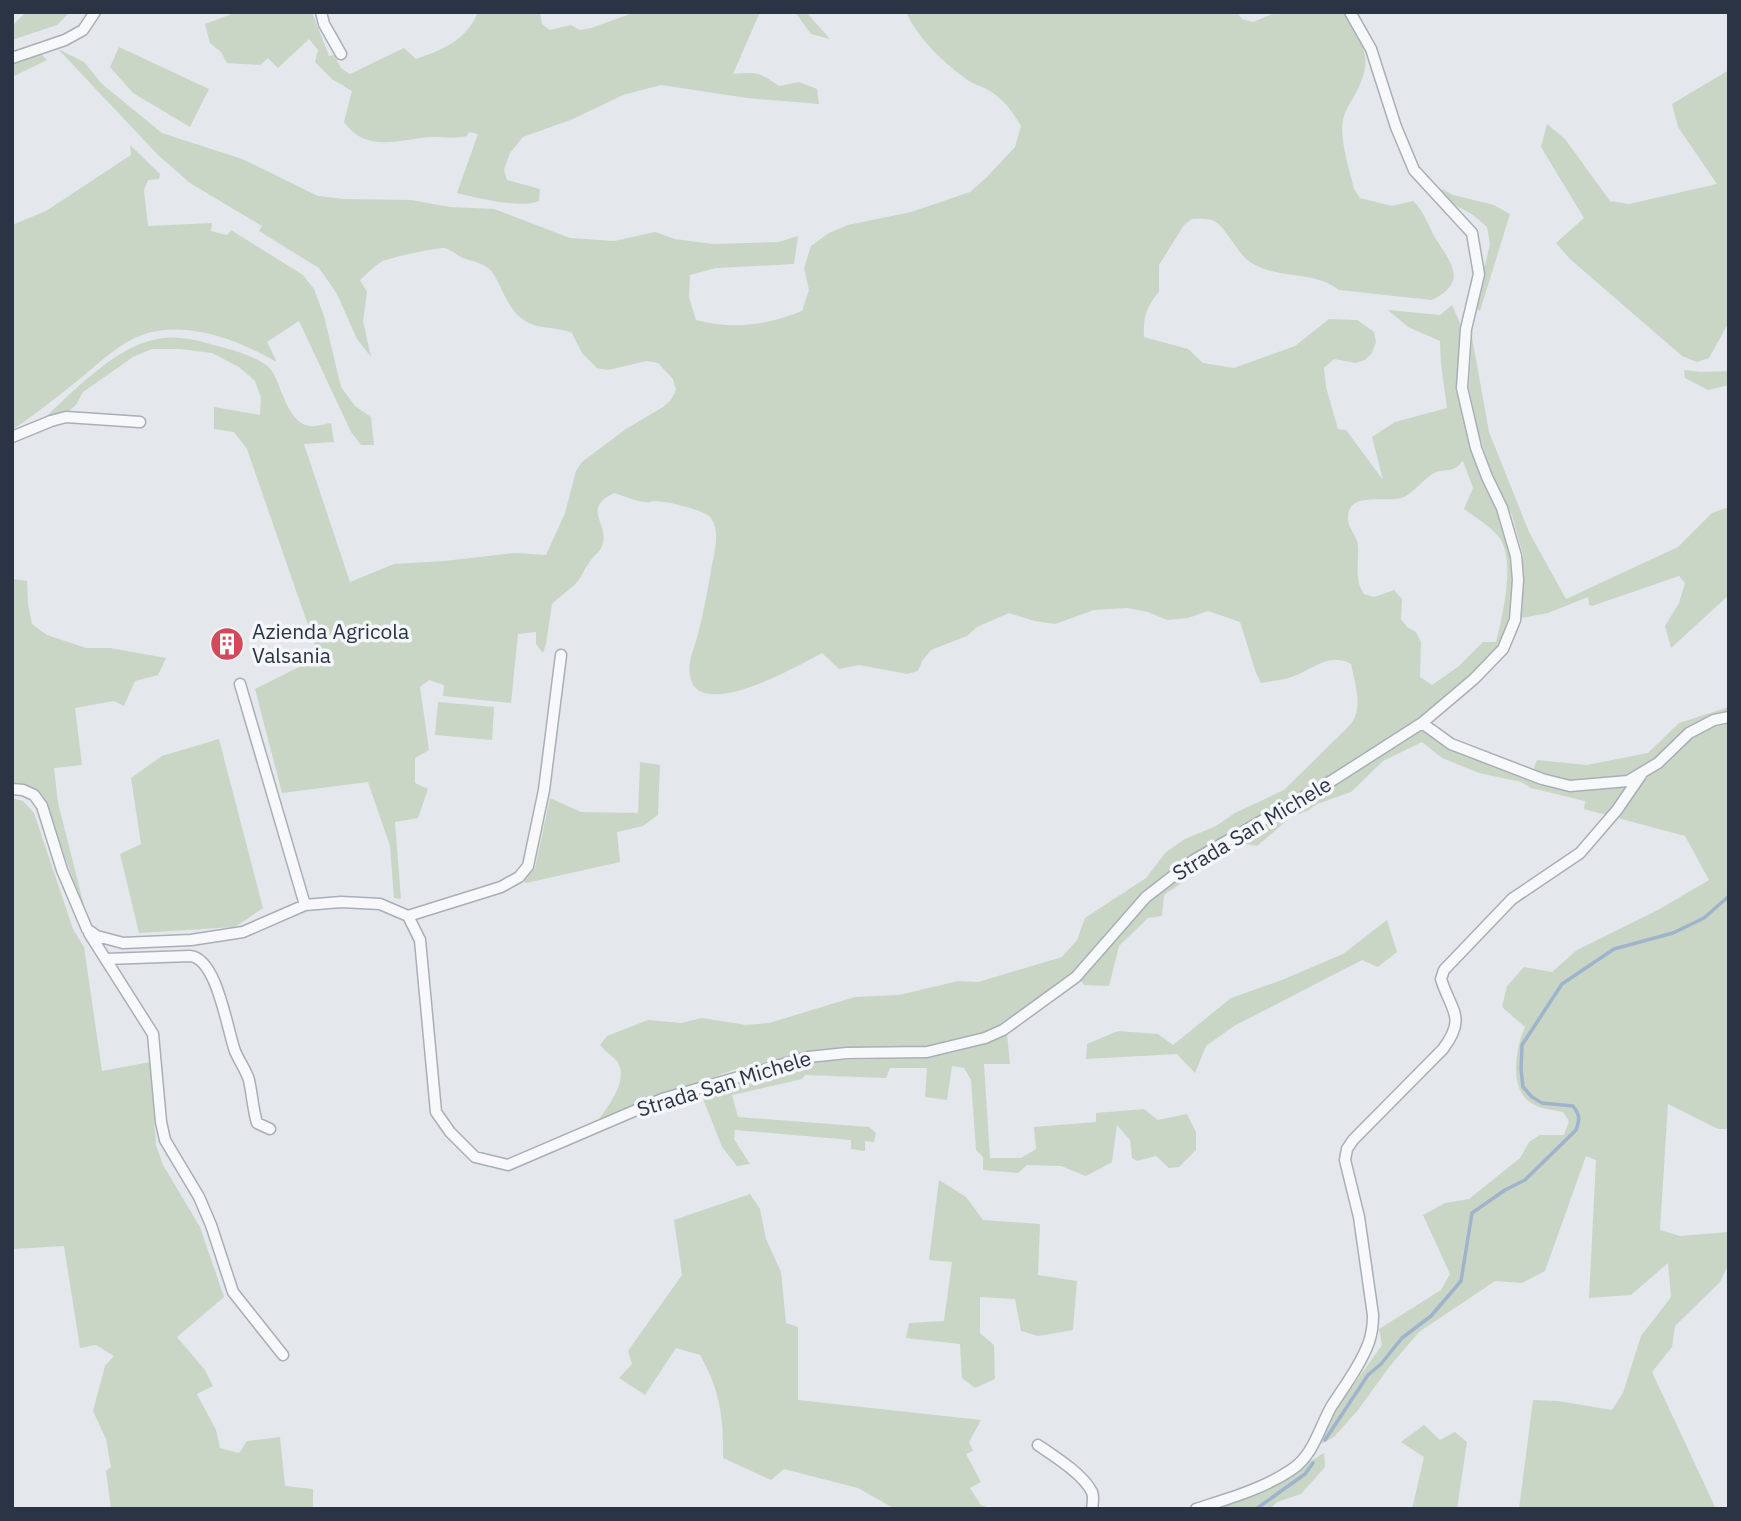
<svg xmlns="http://www.w3.org/2000/svg" width="1741" height="1521" font-family="'IBM Plex Sans',sans-serif">
<rect width="100%" height="100%" fill="#e4e7ec"/>
<path fill="#c9d6c5" fill-rule="evenodd" d="M 26,12 L 70,12 L 57,25 L 12,40 L 12,26 Z
M 237,12 L 312,12 L 329,56 L 334,55 L 341,68 L 350,74 L 404,48 L 416,59 C 442,50 466,41 478,12 L 540,12 L 542,24 L 550,30 L 571,25 L 580,30 L 591,28 L 633,13 L 643,12 L 684,14 L 760,12 L 733,74 C 756,72 760,72 779,86 L 799,82 L 817,89 L 819,104 L 747,98 L 661,85 L 623,95 L 573,119 L 523,137 L 510,153 L 504,170 L 507,180 L 540,189 L 539,201 C 519,209 479,198 457,193 L 478,134 L 469,132 L 467,136 C 455,139 445,137 433,137 C 401,138 368,155 344,122 L 352,91 L 332,79 L 315,62 L 318,50 L 309,39 L 278,68 L 268,58 L 260,65 L 227,63 L 221,52 L 210,43 L 205,24 Z
M 795,12 L 806,12 L 830,39 L 811,34 Z
M 906,12 L 1237,12 L 1242,19 L 1253,22 L 1277,12 L 1344,12 C 1361,44 1375,55 1357,91 C 1352,100 1345,110 1343,120 C 1339,138 1350,171 1354,189 L 1360,198 L 1392,206 L 1413,201 C 1423,210 1427,222 1433,234 C 1447,259 1472,280 1432,300 L 1339,290 C 1312,269 1280,281 1250,262 C 1237,253 1225,226 1214,221 C 1207,218 1199,219 1192,219 L 1184,225 L 1159,265 L 1159,292 C 1146,306 1143,319 1144,337 L 1188,349 L 1203,363 L 1234,368 L 1295,346 L 1329,319 L 1357,320 L 1374,332 L 1376,342 L 1372,353 L 1365,360 L 1356,363 L 1334,359 L 1324,368 L 1326,387 L 1338,429 L 1346,430 L 1383,480 L 1372,437 L 1395,422 L 1447,408 L 1441,364 L 1440,341 L 1408,327 L 1388,310 L 1440,315 L 1452,305 L 1460,323 L 1458,389 L 1461,408 L 1470,443 L 1496,503 L 1514,556 L 1515,580 L 1511,619 L 1498,649 L 1440,705 L 1382,745 L 1147,893 L 1070,976 L 991,1031 L 949,1045 L 822,1050 L 733,1070 L 598,1121 C 608,1106 631,1078 616,1060 C 611,1055 605,1051 600,1045 L 607,1036 L 648,1020 L 681,1023 L 702,1018 L 746,1025 L 769,1023 L 855,997 L 899,995 L 958,981 L 978,982 L 1062,957 L 1077,940 L 1085,918 L 1146,878 L 1166,852 L 1185,839 L 1216,826 L 1235,813 L 1284,790 L 1348,727 C 1365,710 1355,685 1351,664 C 1329,652 1315,668 1294,676 C 1284,680 1272,681 1261,683 L 1256,673 L 1240,622 L 1208,611 L 1188,618 L 1167,620 L 1148,612 L 1127,608 L 1094,610 L 1055,624 L 1035,621 L 1009,613 L 977,627 L 967,636 L 931,650 L 922,661 L 918,671 L 907,674 L 859,665 L 839,669 L 822,653 C 801,664 698,724 690,676 C 687,662 695,647 698,634 C 704,611 708,588 712,565 C 715,551 720,531 711,518 C 705,510 666,501 655,501 C 648,501 653,503 645,502 C 635,501 624,496 614,493 C 580,510 611,524 602,546 C 600,552 592,557 589,563 C 584,569 582,577 577,582 C 570,590 560,596 552,604 L 546,644 L 543,653 L 536,644 L 536,632 L 518,634 L 511,703 L 443,696 L 444,685 L 429,680 L 420,687 L 429,750 L 415,758 L 415,783 L 428,789 L 418,818 L 395,822 L 401,899 L 394,898 L 390,846 L 368,782 L 282,793 L 255,689 L 319,657 L 247,449 L 234,432 L 214,429 L 214,407 L 260,415 L 261,398 L 255,381 L 239,367 L 212,353 L 180,349 L 152,349 L 133,357 L 83,392 L 76,405 L 65,414 L 37,425 C 69,396 113,347 157,339 C 180,334 203,342 225,348 C 239,352 263,359 272,371 C 282,387 288,424 310,426 C 316,427 324,424 331,423 L 334,442 L 304,444 L 350,582 L 394,564 L 444,561 L 515,553 L 546,555 L 565,513 L 576,471 L 582,462 L 626,429 L 663,407 L 671,400 L 676,390 L 673,379 L 658,363 L 647,361 L 608,370 L 597,368 L 582,353 L 572,333 C 555,326 535,330 521,318 C 506,306 502,286 492,272 C 484,262 473,262 463,258 C 457,255 450,249 444,248 C 438,247 384,259 381,262 C 373,267 367,274 360,280 L 367,292 L 363,321 L 371,357 L 357,339 L 337,294 L 319,268 L 259,231 L 262,226 L 190,183 L 158,155 L 58,49 L 84,62 L 102,84 L 162,133 L 242,159 L 318,196 L 344,199 L 411,200 L 450,207 L 494,209 L 570,238 L 614,241 L 655,232 L 675,239 L 713,244 L 778,242 L 798,236 L 794,264 L 716,268 L 690,275 L 689,297 L 696,320 C 733,330 767,325 802,311 L 809,290 L 804,268 L 811,246 L 829,233 L 848,225 L 911,212 L 970,192 L 986,178 L 1015,147 L 1021,126 C 1012,111 1004,99 988,90 C 982,86 975,85 969,81 C 945,64 918,39 906,12 ZM 1463,461 L 1473,488 L 1464,509 C 1475,517 1490,526 1498,536 C 1517,558 1502,617 1496,642 L 1483,642 L 1459,666 L 1432,685 L 1420,677 L 1421,642 L 1416,632 L 1407,627 L 1401,619 L 1402,599 L 1394,590 L 1374,597 L 1364,594 C 1354,579 1359,565 1358,547 C 1358,536 1347,528 1348,517 C 1349,490 1388,504 1404,497 C 1416,491 1423,479 1434,473 C 1440,469 1449,472 1455,468 C 1458,467 1460,463 1463,461 Z
M 119,47 L 209,89 L 190,127 L 133,93 L 110,67 Z
M 40,53 L 47,60 L 12,77 L 12,62 Z
M 1729,70 L 1729,322 L 1709,358 L 1697,362 L 1682,356 L 1570,259 L 1556,243 L 1584,218 L 1541,147 L 1547,124 L 1565,139 L 1610,201 L 1629,204 L 1717,184 L 1678,127 L 1672,104 Z
M 130,145 L 160,174 L 159,179 L 148,180 L 144,190 L 148,226 L 212,223 L 211,231 L 227,235 L 231,230 L 303,275 L 314,289 L 324,316 L 341,387 L 355,406 L 371,417 L 374,445 L 361,445 L 351,432 L 299,321 L 267,342 L 277,362 C 240,341 192,321 148,333 C 123,340 101,361 81,378 C 58,396 36,414 12,430 L 12,225 L 46,211 L 131,155 Z
M 1442,189 L 1453,195 L 1494,205 L 1510,214 L 1480,311 L 1475,307 L 1490,244 L 1487,227 L 1473,215 L 1448,201 L 1441,193 Z
M 1472,337 L 1489,432 L 1529,532 L 1566,599 L 1678,547 L 1712,513 L 1729,507 L 1729,595 L 1671,648 L 1665,626 L 1679,603 L 1685,583 L 1679,576 L 1592,606 L 1589,605 L 1588,597 L 1548,613 L 1521,618 L 1523,555 L 1512,515 L 1493,476 L 1478,432 L 1469,388 Z
M 1684,370 L 1700,372 L 1729,371 L 1729,385 L 1708,390 L 1685,378 Z
M 12,579 L 27,581 L 28,604 L 32,624 L 47,635 L 86,648 L 110,648 L 166,658 L 158,675 L 135,681 L 124,706 L 114,701 L 75,708 L 82,765 L 54,768 L 58,803 L 87,917 L 43,797 L 32,787 L 12,785 Z
M 438,702 L 494,707 L 492,740 L 435,735 Z
M 1729,707 L 1729,1129 L 1718,1129 L 1668,1104 L 1660,1230 L 1680,1236 L 1729,1232 L 1729,1263 L 1720,1282 L 1675,1326 L 1672,1347 L 1652,1372 L 1716,1509 L 1519,1509 L 1533,1400 L 1558,1401 L 1612,1410 L 1623,1393 L 1641,1336 L 1671,1297 L 1668,1263 L 1631,1295 L 1589,1298 L 1596,1160 L 1586,1156 L 1545,1271 L 1522,1283 L 1495,1281 L 1419,1332 L 1390,1366 L 1358,1410 L 1334,1437 L 1321,1444 L 1332,1415 L 1382,1345 L 1379,1329 L 1441,1290 L 1450,1274 L 1423,1215 L 1445,1203 L 1469,1199 L 1520,1158 L 1529,1142 L 1540,1135 L 1564,1135 L 1569,1121 L 1563,1112 C 1553,1110 1540,1109 1531,1103 C 1508,1088 1516,1047 1525,1027 L 1502,1007 L 1507,986 L 1524,967 L 1552,972 L 1577,950 L 1658,910 L 1709,880 L 1685,836 L 1584,809 L 1585,801 L 1531,788 L 1521,782 L 1479,773 L 1442,758 L 1422,742 L 1383,761 L 1351,792 L 1317,804 L 1309,810 L 1291,817 L 1257,846 L 1240,843 L 1164,895 L 1162,916 L 1148,918 L 1119,946 L 1109,986 L 1084,985 L 1080,979 L 1151,899 L 1198,863 L 1336,784 L 1421,729 L 1450,749 L 1541,783 L 1572,791 L 1585,791 L 1586,778 L 1571,780 L 1533,770 L 1537,760 L 1587,765 L 1648,753 L 1679,723 Z
M 219,739 L 263,908 L 235,927 L 139,933 L 120,854 L 141,844 L 131,778 L 162,756 Z
M 640,762 L 660,765 L 658,815 L 643,826 L 617,832 L 620,862 L 526,883 L 523,880 L 535,868 L 550,798 L 581,812 L 638,813 Z
M 12,798 L 23,801 L 34,813 L 73,929 L 84,947 L 102,1071 L 150,1062 L 156,1145 L 163,1165 L 200,1227 L 224,1297 L 177,1337 L 205,1370 L 213,1386 L 197,1394 L 216,1430 L 220,1448 L 239,1453 L 247,1441 L 280,1437 L 285,1486 L 313,1489 L 313,1509 L 111,1509 L 106,1471 L 111,1467 L 106,1439 L 93,1411 L 105,1366 L 114,1356 L 96,1345 L 80,1348 L 64,1246 L 12,1249 Z
M 1387,920 L 1397,952 L 1378,967 L 1362,960 L 1234,1026 L 1206,1046 L 1195,1073 L 1177,1054 L 1086,1059 L 1087,1044 L 1118,1031 L 1158,1034 L 1173,1045 L 1231,998 L 1282,980 L 1343,954 Z
M 1007,1034 L 1010,1064 L 984,1064 L 990,1158 L 1021,1158 L 1036,1149 L 1034,1127 L 1096,1122 L 1096,1113 L 1144,1109 L 1158,1120 L 1187,1114 L 1196,1132 L 1196,1150 L 1179,1167 L 1169,1168 L 1156,1156 L 1137,1161 L 1132,1158 L 1130,1140 L 1117,1125 L 1112,1162 L 1086,1176 L 1061,1166 L 1027,1165 L 1018,1173 L 983,1170 L 983,1157 L 976,1150 L 971,1080 L 964,1068 L 952,1066 L 947,1100 L 925,1097 L 927,1068 L 890,1068 L 886,1078 L 805,1075 L 802,1079 L 732,1095 L 738,1117 L 869,1127 L 876,1133 L 874,1142 L 865,1141 L 865,1151 L 851,1149 L 851,1140 L 735,1130 L 734,1139 L 750,1164 L 737,1166 L 722,1147 L 700,1091 L 809,1061 L 926,1058 L 956,1052 Z
M 939,1180 L 966,1197 L 983,1220 L 1040,1224 L 1038,1275 L 1077,1281 L 1073,1330 L 1038,1336 L 1021,1331 L 1015,1299 L 980,1297 L 980,1333 L 994,1345 L 995,1379 L 975,1388 L 962,1378 L 960,1344 L 906,1338 L 909,1323 L 944,1321 L 952,1262 L 929,1260 Z
M 750,1194 L 760,1209 L 766,1239 L 781,1272 L 786,1323 L 798,1327 L 798,1400 L 981,1420 L 969,1442 L 973,1451 L 966,1454 L 981,1482 L 970,1488 L 981,1505 L 992,1509 L 895,1509 L 858,1488 L 784,1469 L 771,1480 L 723,1458 C 724,1419 720,1390 700,1355 L 676,1348 L 645,1395 L 619,1378 L 632,1364 L 628,1351 L 682,1275 L 674,1220 Z
M 1424,1425 L 1440,1440 L 1455,1432 L 1467,1442 L 1457,1509 L 1412,1509 L 1424,1457 L 1401,1442 Z
M 1324,1453 L 1325,1467 L 1301,1494 L 1277,1502 L 1270,1509 L 1203,1509 L 1291,1473 Z"/>
<g fill="none" stroke-linecap="round" stroke-linejoin="round">
<path stroke="#9fb4cc" stroke-width="3.5" d="M 1325,1440 L 1368,1375 L 1381,1364 L 1402,1338 L 1431,1316 L 1461,1281 L 1472,1213 L 1505,1190 L 1525,1180 L 1576,1130 C 1580,1119 1580,1115 1573,1106 L 1542,1103 L 1532,1097 L 1523,1087 L 1521,1069 L 1522,1045 L 1562,984 L 1614,949 L 1673,933 L 1704,918 L 1729,896
M 1256,1509 L 1305,1474 L 1313,1463"/>
<g stroke="#a9aeb7" stroke-width="13">
<path id="street" d="M 321,12 L 324,24 L 341,54
M 12,58 L 65,40 L 83,30 L 95,12
M 12,437 L 51,421 L 66,417 L 140,422
M 240,684 L 305,905
M 1422,723 L 1451,744 L 1542,779 L 1570,786 L 1628,781 L 1658,763 L 1689,733 L 1714,720 L 1729,717
M 12,789 L 23,790 L 34,795 L 42,806 L 62,870 L 87,929 L 97,936 L 123,943 L 191,940 L 243,932 L 305,905 L 341,902 L 380,904 L 408,916 L 420,940 L 436,1112 L 450,1132 L 475,1157 L 508,1165 L 662,1099 L 808,1057 L 847,1053 L 927,1052 L 985,1038 L 1003,1030 L 1076,977 L 1146,897 L 1194,860 L 1333,780 L 1422,723 L 1474,679 L 1503,649 L 1515,620 L 1518,580 L 1516,556 L 1502,508 L 1487,477 L 1476,448 L 1462,388 L 1466,329 L 1479,274 L 1472,233 L 1414,170 L 1396,127 L 1371,49 L 1350,12
M 408,916 L 501,887 L 519,877 L 528,866 L 544,790 L 561,655
M 89,933 L 153,1034 L 161,1122 L 165,1140 L 199,1197 L 211,1225 L 233,1292 L 283,1355
M 106,959 L 190,956 C 217,958 227,1029 235,1051 C 239,1061 246,1070 249,1080 C 252,1094 253,1109 257,1123 L 270,1129
M 1038,1445 C 1054,1456 1083,1474 1092,1492 C 1094,1497 1093,1503 1092,1509
M 1196,1509 C 1227,1499 1263,1489 1291,1470 C 1313,1456 1319,1429 1331,1407 C 1344,1387 1361,1364 1369,1342 C 1372,1333 1373,1325 1373,1315 L 1359,1217 L 1345,1160 L 1347,1149 L 1353,1140 L 1443,1049 C 1467,1017 1451,1011 1441,979 L 1444,970 L 1512,899 L 1580,853 L 1617,810 L 1641,775"/>
</g>
<use href="#street" stroke="#f7f8fa" stroke-width="10"/>
</g>
<defs>
<g id="building-disc" transform="scale(1.75)"><circle r="9.5" fill="#d1495b" stroke="#f4f6f9"/><path d="M-4-6H4V6H1V3H-1V6H-4ZM-2.5-4.3h1.7v1.8h-1.7ZM.8-4.3h1.7v1.8H.8ZM-2.5-1h1.7V.8h-1.7ZM.8-1h1.7V.8H.8Z" fill="#fff"/></g>
</defs>
<g fill-rule="evenodd">
<use href="#building-disc" x="227" y="644"/>
</g>
<g text-anchor="middle" stroke-width="7" stroke-linejoin="round" paint-order="stroke">
<g font-size="21" fill="#2b3445" stroke="#f4f6f9" text-anchor="start">
<text x="252" y="639">Azienda Agricola<tspan x="252" dy="24">Valsania</tspan></text>
</g>
<g font-size="21" fill="#2b3445" stroke="#f4f6f9">
<text transform="translate(1252 829) rotate(-31)" y="7">Strada San Michele</text>
<text transform="translate(724 1084) rotate(-17)" y="7">Strada San Michele</text>
</g>
</g>
<rect width="1741" height="1521" fill="none" stroke="#2b3445" stroke-width="28"/>
</svg>
